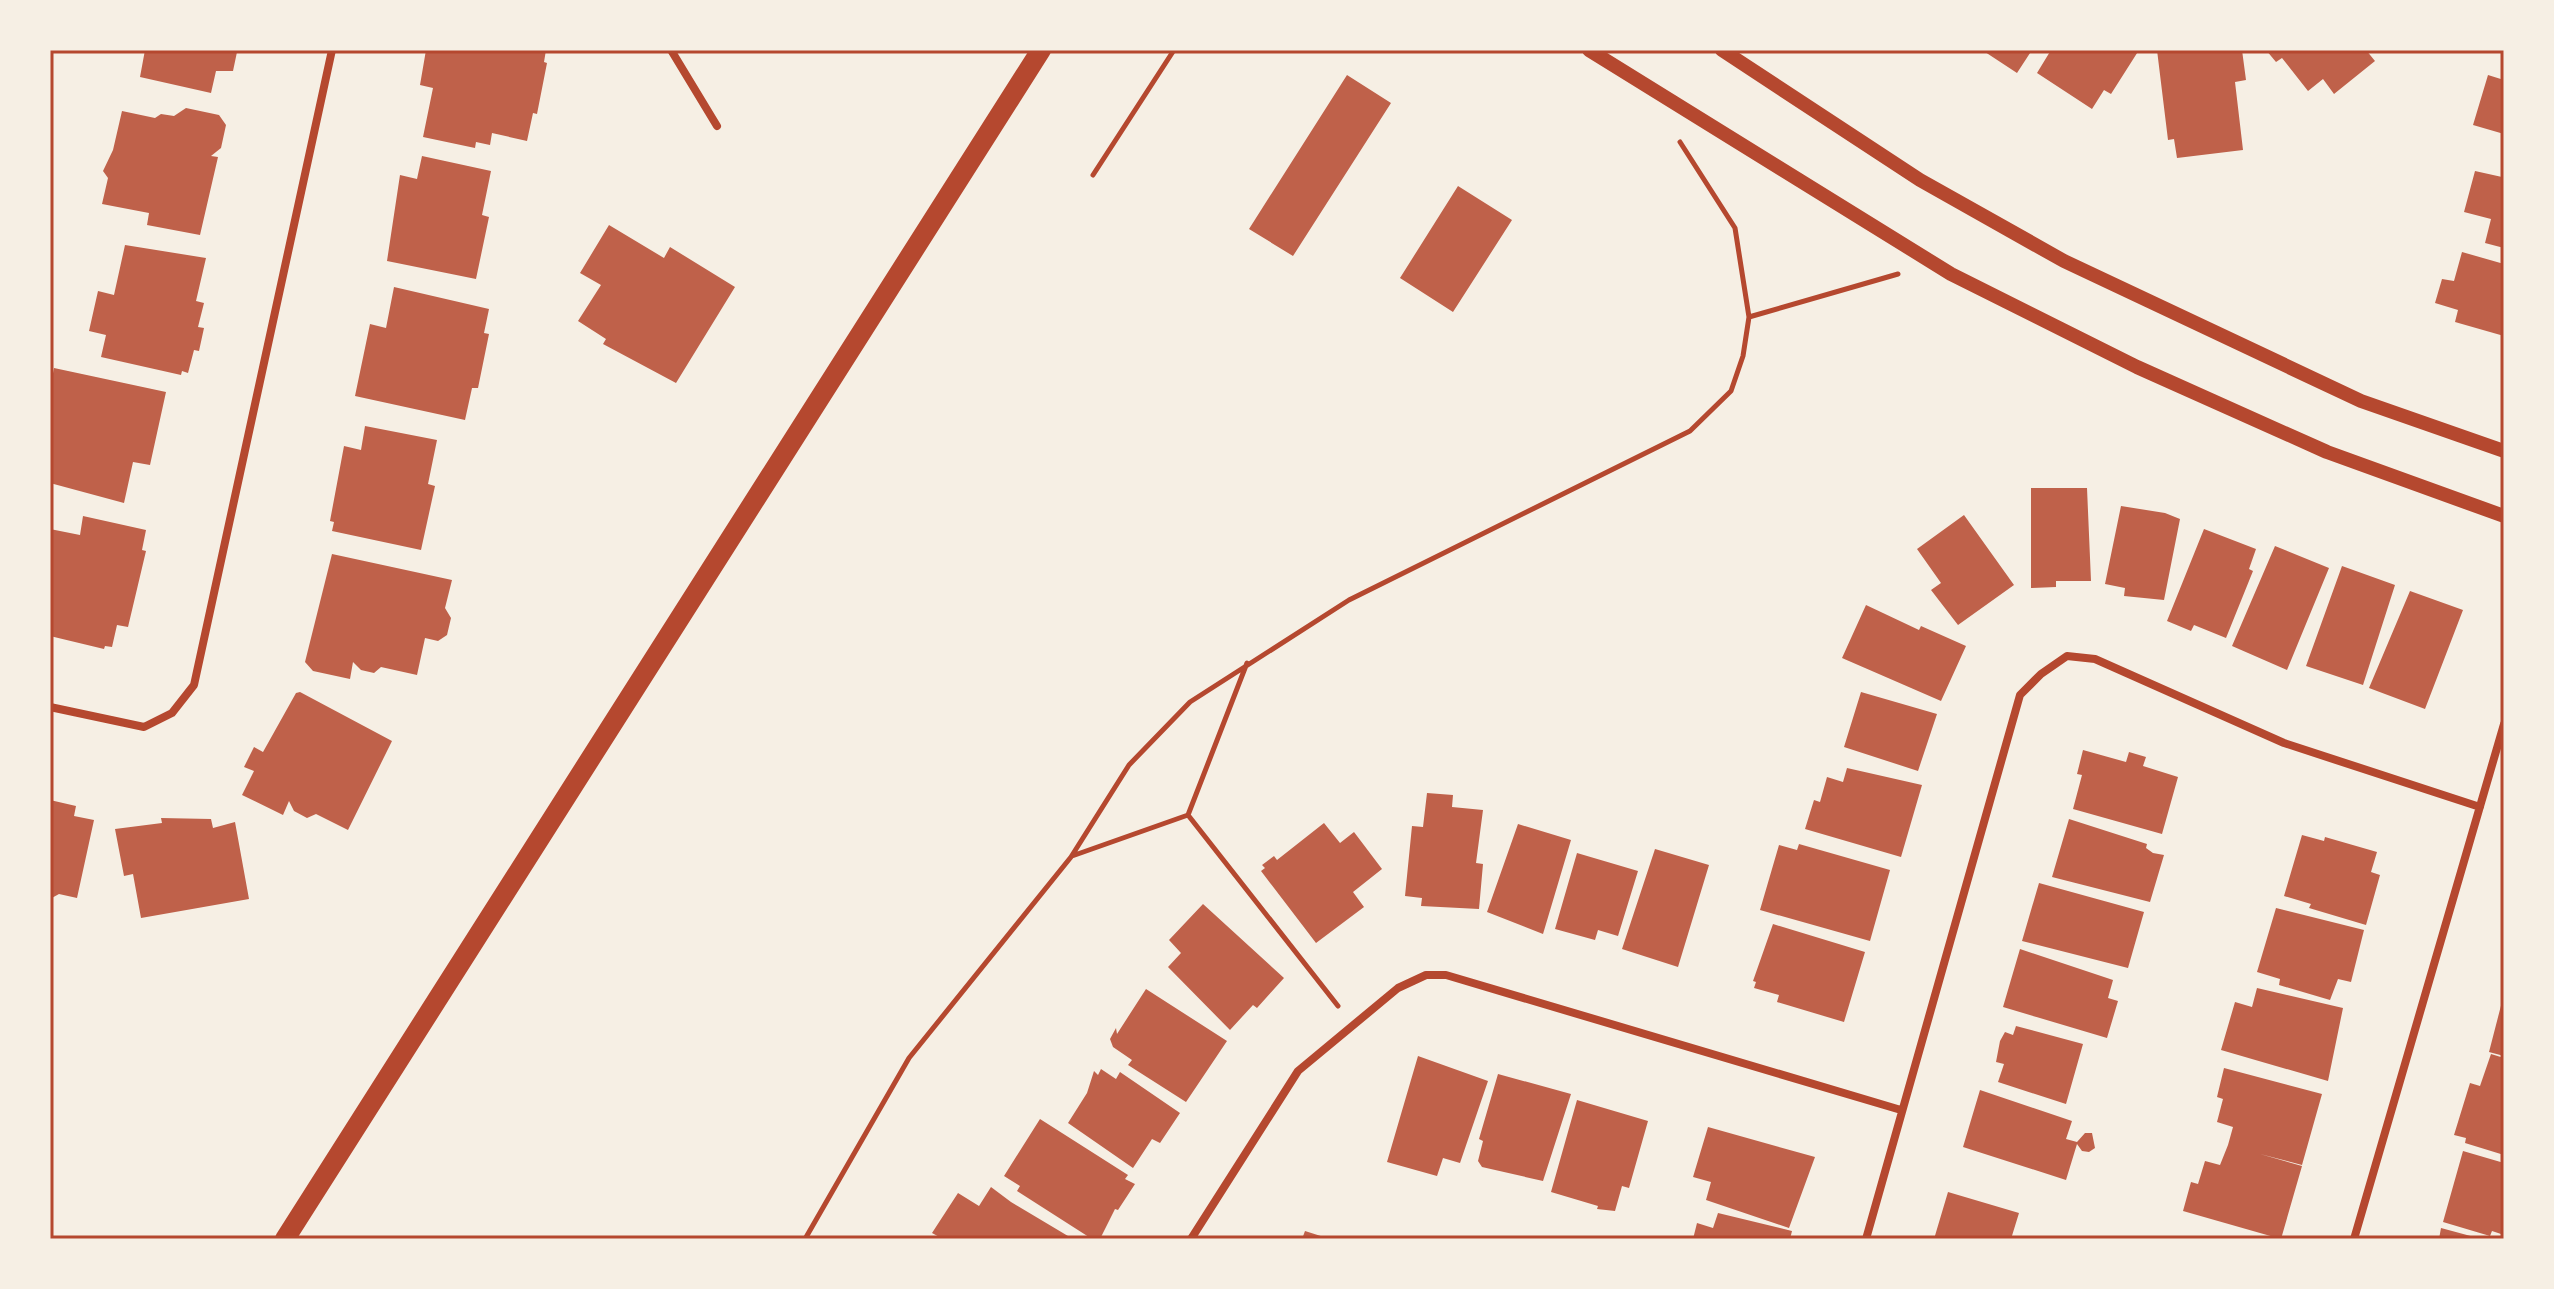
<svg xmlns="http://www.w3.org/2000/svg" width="2554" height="1289" font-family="Jost,sans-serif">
<rect width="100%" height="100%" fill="#f6efe4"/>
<path fill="#bf614a" d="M 145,50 L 234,50 L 237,52 L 233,71 L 216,71 L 211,93 L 140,77 Z
M 426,50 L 546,50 L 544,62 L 547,63 L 537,114 L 533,113 L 527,141 L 492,133 L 490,145 L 476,142 L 475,148 L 423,137 L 433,88 L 420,85 Z
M 1982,50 L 2032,50 L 2017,73 Z
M 2051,50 L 2139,50 L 2111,94 L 2104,90 L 2092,109 L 2037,73 Z
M 2157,50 L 2242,50 L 2246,80 L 2235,82 L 2243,150 L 2177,158 L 2174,139 L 2168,140 Z
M 2266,50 L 2366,50 L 2375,61 L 2334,94 L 2323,79 L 2308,91 L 2282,58 L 2276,62 Z
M 1347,75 L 1391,103 L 1293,256 L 1249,229 Z
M 2488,75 L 2504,80 L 2504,134 L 2473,125 Z
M 186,108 L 219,115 L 226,125 L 221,148 L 211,156 L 218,157 L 200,235 L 147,225 L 149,213 L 102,204 L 108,178 L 103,171 L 113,150 L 122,111 L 155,118 L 161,114 L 174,116 Z
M 422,156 L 491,171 L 482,215 L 489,217 L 476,279 L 387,261 L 400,175 L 417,179 Z
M 2475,171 L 2502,177 L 2504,172 L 2504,248 L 2485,243 L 2491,219 L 2464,212 Z
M 1458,186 L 1512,220 L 1453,312 L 1400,278 Z
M 609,225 L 664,258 L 670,247 L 735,287 L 676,383 L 603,344 L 606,339 L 578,321 L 601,285 L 580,273 Z
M 125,245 L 206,258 L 196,301 L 204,303 L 198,327 L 204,328 L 199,351 L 194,350 L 188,373 L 182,371 L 181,375 L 101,357 L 106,335 L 89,331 L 98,291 L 114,295 Z
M 2462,252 L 2504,264 L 2504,336 L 2455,322 L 2458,310 L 2435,303 L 2442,279 L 2454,281 Z
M 394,287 L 489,309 L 484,333 L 489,334 L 478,388 L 472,388 L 465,420 L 355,396 L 370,324 L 386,328 Z
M 54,368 L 166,392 L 150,465 L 133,462 L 124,503 L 50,483 L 50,389 Z
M 365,426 L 437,440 L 428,484 L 435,486 L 421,550 L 332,531 L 334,522 L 330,521 L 344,446 L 361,450 Z
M 2031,488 L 2087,488 L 2091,581 L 2056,581 L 2056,587 L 2031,588 Z
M 2121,506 L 2165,513 L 2180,519 L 2164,600 L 2124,596 L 2125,588 L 2105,584 Z
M 1964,515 L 2014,585 L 1958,625 L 1931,590 L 1941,583 L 1917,549 Z
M 83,516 L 146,530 L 142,550 L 146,551 L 128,627 L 117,625 L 112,647 L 105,646 L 104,649 L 50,636 L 50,529 L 80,535 Z
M 2204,529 L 2256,549 L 2249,569 L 2253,571 L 2226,638 L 2194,625 L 2191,631 L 2167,621 Z
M 2275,546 L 2329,568 L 2287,670 L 2232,646 Z
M 332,554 L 452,580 L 445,608 L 451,618 L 447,635 L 438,641 L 425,638 L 417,675 L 381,667 L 374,673 L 361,670 L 353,662 L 350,679 L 313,671 L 305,662 Z
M 2342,566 L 2395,585 L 2363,685 L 2306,666 Z
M 2410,591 L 2463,610 L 2425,709 L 2369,688 Z
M 1866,605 L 1919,630 L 1921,626 L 1966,646 L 1941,701 L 1842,658 Z
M 300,692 L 392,741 L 348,830 L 316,814 L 307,818 L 294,811 L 289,801 L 283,815 L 242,795 L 254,771 L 244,767 L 254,747 L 263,752 L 296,693 Z
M 1861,692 L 1937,714 L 1918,771 L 1844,747 Z
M 2083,750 L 2126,762 L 2129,752 L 2146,757 L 2143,766 L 2178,777 L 2162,834 L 2073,809 L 2082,775 L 2077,774 Z
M 1847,768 L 1922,785 L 1901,857 L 1805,829 L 1814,800 L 1820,802 L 1827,777 L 1843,782 Z
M 1427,793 L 1453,795 L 1452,807 L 1483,810 L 1476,863 L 1483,864 L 1479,909 L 1421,906 L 1422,898 L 1405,896 L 1412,826 L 1423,827 Z
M 50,800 L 76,806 L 74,816 L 94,820 L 77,898 L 59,894 L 50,899 Z
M 161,818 L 211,819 L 213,828 L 235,822 L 249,899 L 141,918 L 133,874 L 124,876 L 115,829 L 162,823 Z
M 2069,819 L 2147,844 L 2146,848 L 2153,853 L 2164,855 L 2150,902 L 2052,877 Z
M 1324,823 L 1340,843 L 1354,832 L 1382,869 L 1353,892 L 1364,907 L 1316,943 L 1261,871 L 1265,868 L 1262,865 L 1274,856 L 1277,860 Z
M 1518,824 L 1571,840 L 1543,934 L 1487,912 Z
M 2302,835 L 2324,841 L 2325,837 L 2377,852 L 2371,872 L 2380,875 L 2366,925 L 2309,908 L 2311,904 L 2284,896 Z
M 1799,844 L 1890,870 L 1870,941 L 1760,910 L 1779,845 L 1797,850 Z
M 1655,849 L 1709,865 L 1678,967 L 1622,949 Z
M 1577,853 L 1638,871 L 1618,936 L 1598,930 L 1595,940 L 1555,929 Z
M 2039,883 L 2144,912 L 2128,968 L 2022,941 Z
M 1203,904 L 1284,978 L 1257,1008 L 1253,1005 L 1230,1030 L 1168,967 L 1181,953 L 1169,940 Z
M 2276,908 L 2364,930 L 2351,982 L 2338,979 L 2330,1000 L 2279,985 L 2280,979 L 2257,972 Z
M 1773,924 L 1865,952 L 1844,1022 L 1777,1002 L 1779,995 L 1754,988 L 1756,982 L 1753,981 Z
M 2020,949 L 2113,980 L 2108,998 L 2118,1001 L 2107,1038 L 2003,1007 Z
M 2257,988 L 2343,1008 L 2328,1081 L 2221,1050 L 2235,1002 L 2252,1007 Z
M 1146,989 L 1227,1041 L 1186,1102 L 1128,1065 L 1132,1060 L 1113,1047 L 1110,1039 L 1116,1028 L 1117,1034 Z
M 2504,994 L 2504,1056 L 2489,1052 Z
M 2016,1026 L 2083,1044 L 2066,1104 L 1998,1082 L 2004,1064 L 1996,1062 L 2000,1041 L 2005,1032 L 2013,1035 Z
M 2491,1054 L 2504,1058 L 2504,1155 L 2465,1143 L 2466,1138 L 2454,1135 L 2470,1083 L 2480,1086 Z
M 1418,1056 L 1488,1081 L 1460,1163 L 1443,1158 L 1437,1176 L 1387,1162 Z
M 2224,1068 L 2322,1094 L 2302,1165 L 2260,1154 L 2302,1166 L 2281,1239 L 2183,1211 L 2191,1182 L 2198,1184 L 2205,1161 L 2220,1165 L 2228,1145 L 2233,1127 L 2217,1122 L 2223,1099 L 2217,1097 Z
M 1101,1069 L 1116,1079 L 1120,1072 L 1180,1113 L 1160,1143 L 1152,1139 L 1133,1168 L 1068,1123 L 1087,1093 L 1094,1071 L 1098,1075 Z
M 1498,1074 L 1571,1094 L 1543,1181 L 1482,1167 L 1478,1161 L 1483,1141 L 1479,1139 Z
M 1980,1090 L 2072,1121 L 2066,1139 L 2077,1142 L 2085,1133 L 2092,1133 L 2095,1148 L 2089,1152 L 2082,1151 L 2077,1144 L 2066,1180 L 1963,1147 Z
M 1577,1100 L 1648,1121 L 1629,1188 L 1622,1186 L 1615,1211 L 1597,1209 L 1598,1206 L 1551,1192 Z
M 1040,1119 L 1128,1175 L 1125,1179 L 1135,1184 L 1118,1210 L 1115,1209 L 1100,1239 L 1092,1239 L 1017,1191 L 1020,1186 L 1004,1176 Z
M 1708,1127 L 1815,1157 L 1789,1228 L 1706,1200 L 1711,1182 L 1693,1177 Z
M 2463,1151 L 2504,1163 L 2504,1235 L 2492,1231 L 2490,1236 L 2443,1222 Z
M 991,1187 L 1011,1202 L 1073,1239 L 943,1239 L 932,1233 L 958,1193 L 979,1206 Z
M 1948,1192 L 2019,1213 L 2011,1239 L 1934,1239 Z
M 1718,1213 L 1792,1231 L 1790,1239 L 1693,1239 L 1697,1223 L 1713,1228 Z
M 2441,1228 L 2478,1238 L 2477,1239 L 2439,1239 Z
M 1305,1231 L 1327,1238 L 1327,1239 L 1302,1239 Z"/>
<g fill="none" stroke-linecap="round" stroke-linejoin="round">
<path stroke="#b5482f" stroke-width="5" d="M 1093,175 L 1174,50
M 1749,317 L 1898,274
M 1188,815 L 1338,1006
M 1072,856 L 1188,815 L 1247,663
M 805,1239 L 909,1058 L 1071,857 L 1129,765 L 1190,702 L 1349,600 L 1690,431 L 1731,391 L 1743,356 L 1749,317 L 1735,228 L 1680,142"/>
<path stroke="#b5482f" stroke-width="8" d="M 671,50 L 717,126
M 50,707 L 144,727 L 172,713 L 194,685 L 332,50
M 1191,1239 L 1298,1071 L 1398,988 L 1426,975 L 1446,975 L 1901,1110
M 1866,1239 L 2020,695 L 2041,674 L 2067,656 L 2095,659 L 2284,743 L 2480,807
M 2354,1239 L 2504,724"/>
<path stroke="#b5482f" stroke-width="14" d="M 1589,50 L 1951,274 L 2137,367 L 2327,452 L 2504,516
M 1722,50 L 1920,180 L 2064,261 L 2361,401 L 2504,451"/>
<path stroke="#b5482f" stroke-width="20" d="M 285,1239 L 1041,50"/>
</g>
<rect width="2554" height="1289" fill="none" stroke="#f6efe4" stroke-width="104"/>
<rect x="52" y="52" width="2450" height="1185" fill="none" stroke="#b5482f" stroke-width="3"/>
</svg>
